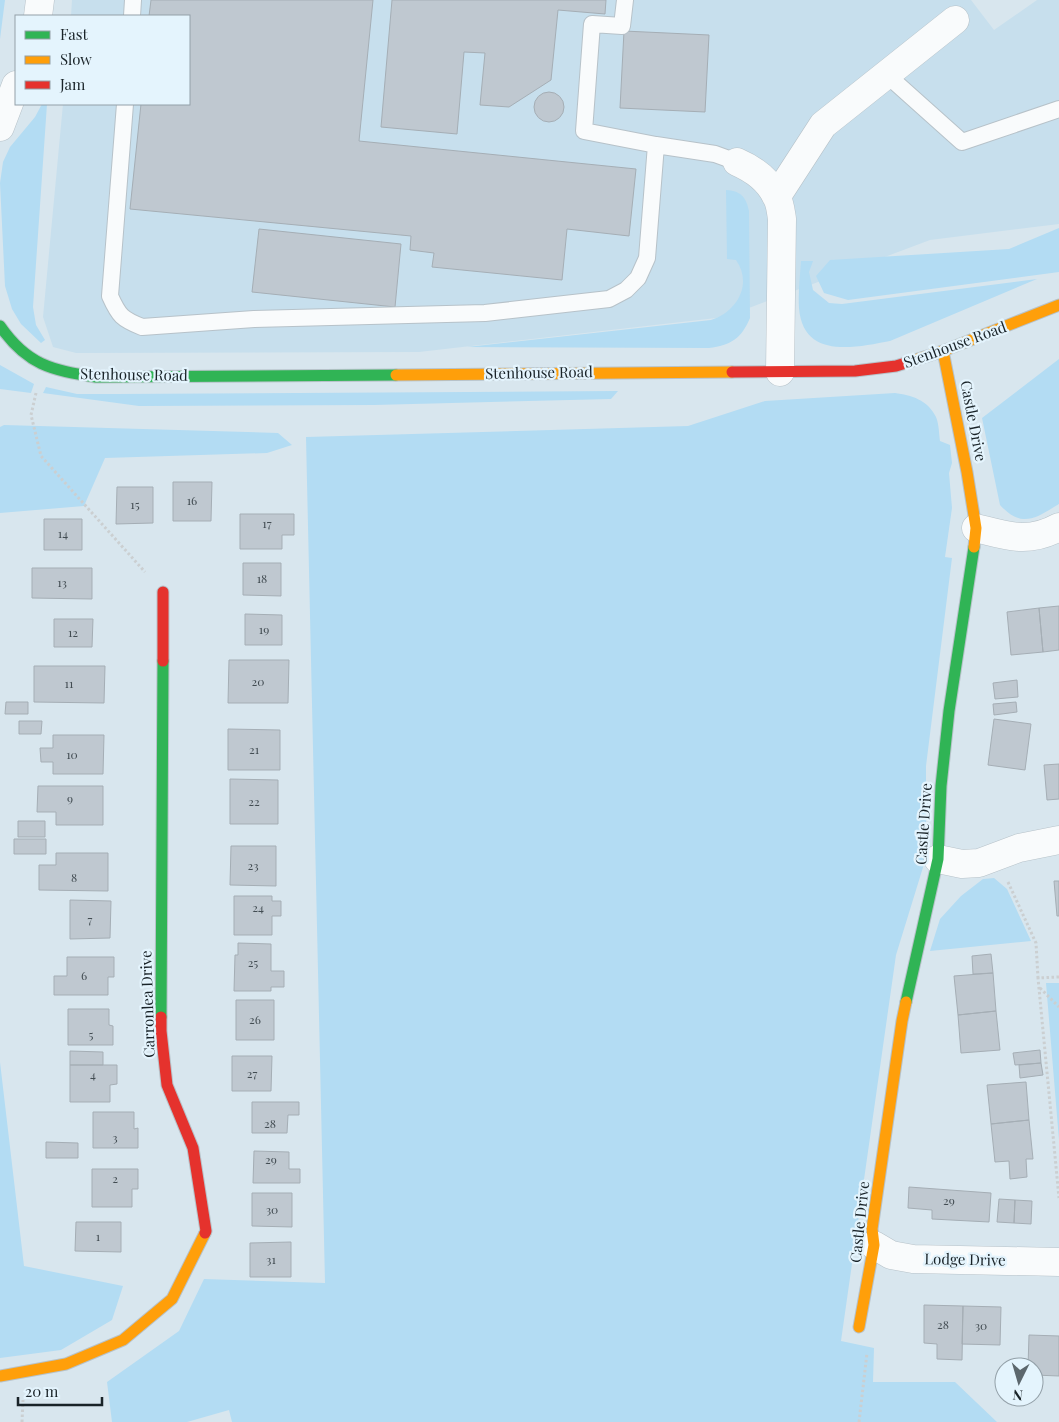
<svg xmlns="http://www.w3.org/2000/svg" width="1059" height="1422" font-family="'Playfair Display',serif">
<rect width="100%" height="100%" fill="#d8e6ee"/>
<path fill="#c7dfed" d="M 72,0 L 971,0 L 994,30 L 1037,0 L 1059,0 L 1059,224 L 930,240 L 725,317 L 419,352 L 76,353 L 53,347 L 43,317 L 63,104 L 189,104 L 189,16 L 71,16 Z"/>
<path fill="#b3dcf3" d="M 0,0 L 5,0 L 0,39 Z
M 42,104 L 47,104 L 33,307 L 36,325 L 45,340 L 41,343 L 21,324 L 12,309 L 5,286 L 0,183 L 3,162 L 10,147 L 35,117 Z
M 726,190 C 740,191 746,196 749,211 L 750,318 C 741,339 731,345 709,348 L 467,347 L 711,320 C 737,312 753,284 736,260 L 727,259 Z
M 1059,228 L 1059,272 L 848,300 L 824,293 L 816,276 L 830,260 L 1009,249 Z
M 801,261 L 813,261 L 809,272 L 813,290 L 829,303 L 842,304 L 1037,279 L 890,341 C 854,348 803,359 799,308 C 798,292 800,276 801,261 Z
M 1059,359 L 1059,504 C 1036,518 1022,529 1000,505 L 982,418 Z
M 0,365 L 34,384 L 31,393 L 0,389 Z
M 46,387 L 77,394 L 116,394 L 618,391 L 611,399 L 374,405 L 139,406 L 43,393 Z
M 895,393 C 911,395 928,400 936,417 C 939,424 939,434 940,441 L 950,445 L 952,463 L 949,473 L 952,508 L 945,557 L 952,558 L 926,766 L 926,839 L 924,864 L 896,955 L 841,1341 L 874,1348 L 873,1382 L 955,1382 L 997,1422 L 232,1422 L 229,1410 L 187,1422 L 112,1422 L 107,1382 L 179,1331 L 204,1279 L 325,1283 L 306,437 L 688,426 L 765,401 Z
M 4,425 L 278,433 L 292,445 L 267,453 L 105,458 L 84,506 L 0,513 L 0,427 Z
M 994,878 L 1007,889 L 1031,941 L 930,951 L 940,919 L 961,896 L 983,879 Z
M 1046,983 L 1059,983 L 1059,1140 Z
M 0,1062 L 24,1266 L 123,1286 L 112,1320 L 61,1350 L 0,1358 Z"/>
<path fill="#bfc8d0" stroke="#a5aeb5" d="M 151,0 L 373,0 L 359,141 L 636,169 L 629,236 L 567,229 L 562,280 L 432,267 L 434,253 L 410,250 L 411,236 L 130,209 L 141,104 L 189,104 L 189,16 L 149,16 Z
M 392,0 L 606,0 L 605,14 L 558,10 L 551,80 L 509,107 L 480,105 L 485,53 L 464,52 L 457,134 L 381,127 Z
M 624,31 L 709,35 L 705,112 L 620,108 Z
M534 107a15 15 0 1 1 30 0a15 15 0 1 1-30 0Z
M 259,229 L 401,244 L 395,307 L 252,292 Z
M 173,482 L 212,482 L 211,521 L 173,521 Z
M 117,487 L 153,487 L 153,523 L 116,524 Z
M 240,514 L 294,514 L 294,535 L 282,535 L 282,549 L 240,549 Z
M 44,519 L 82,519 L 82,550 L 44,550 Z
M 243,563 L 281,563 L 281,596 L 243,595 Z
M 32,568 L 92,568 L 92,599 L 32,598 Z
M 1059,606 L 1059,650 L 1043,652 L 1039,608 Z
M 1039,608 L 1043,652 L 1011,655 L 1007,612 Z
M 245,614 L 282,615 L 282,645 L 245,645 Z
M 54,619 L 93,619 L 92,647 L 54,647 Z
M 229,660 L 289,660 L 288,703 L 228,703 Z
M 34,666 L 105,666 L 104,703 L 34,702 Z
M 1017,680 L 1018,697 L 995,699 L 993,683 Z
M 6,702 L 28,702 L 28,714 L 5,714 Z
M 1016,702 L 1017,712 L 994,715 L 993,704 Z
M 994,719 L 1031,724 L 1025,770 L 988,765 Z
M 19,721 L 42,721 L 41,734 L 19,734 Z
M 228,729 L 280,730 L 280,770 L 228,770 Z
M 53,735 L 104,735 L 103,774 L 53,774 L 53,762 L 41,762 L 40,748 L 53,748 Z
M 1059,764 L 1059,799 L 1047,800 L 1044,765 Z
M 230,779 L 278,780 L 278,824 L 230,824 Z
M 38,786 L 103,786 L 103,825 L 56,825 L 56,812 L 37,812 Z
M 18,821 L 45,821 L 45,837 L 18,837 Z
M 14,839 L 46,839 L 46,854 L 14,854 Z
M 231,846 L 276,846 L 276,886 L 230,885 Z
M 56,853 L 108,853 L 108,891 L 39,890 L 39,865 L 56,865 Z
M 1054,881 L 1059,881 L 1059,916 L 1057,916 Z
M 234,896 L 272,896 L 272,901 L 281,901 L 281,916 L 272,916 L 272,935 L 234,935 Z
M 70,900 L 111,901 L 110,938 L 70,939 Z
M 238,943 L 271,944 L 271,971 L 284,971 L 284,987 L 271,987 L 271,991 L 234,991 L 235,955 L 238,955 Z
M 991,954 L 993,973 L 973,974 L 972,956 Z
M 67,957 L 114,957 L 114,977 L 108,977 L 108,995 L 54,995 L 54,976 L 67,976 Z
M 993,973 L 996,1011 L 958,1015 L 954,976 Z
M 236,1000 L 274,1000 L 274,1040 L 236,1040 Z
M 68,1009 L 109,1009 L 109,1025 L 113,1026 L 113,1045 L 68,1045 Z
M 996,1011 L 1000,1050 L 961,1053 L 958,1015 Z
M 1040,1050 L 1041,1063 L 1015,1065 L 1013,1053 Z
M 70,1051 L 103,1052 L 103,1065 L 70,1065 Z
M 232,1056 L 272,1056 L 271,1091 L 232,1091 Z
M 1041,1063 L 1043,1075 L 1020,1078 L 1019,1065 Z
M 70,1065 L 117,1065 L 117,1084 L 110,1085 L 110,1102 L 70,1102 Z
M 1026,1082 L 1029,1120 L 991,1124 L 987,1085 Z
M 252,1102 L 299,1102 L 299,1115 L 288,1115 L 287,1133 L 252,1133 Z
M 93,1112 L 134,1112 L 134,1129 L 138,1128 L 138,1148 L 93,1148 Z
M 1029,1120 L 1033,1159 L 1026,1159 L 1027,1177 L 1010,1179 L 1009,1161 L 995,1162 L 991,1124 Z
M 46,1142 L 78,1143 L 78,1158 L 46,1158 Z
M 254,1151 L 289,1152 L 289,1169 L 300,1169 L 300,1183 L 253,1183 Z
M 92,1169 L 138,1169 L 138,1189 L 132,1189 L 132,1207 L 92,1207 Z
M 909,1187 L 991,1193 L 989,1222 L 932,1219 L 932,1210 L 908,1208 Z
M 252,1193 L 292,1193 L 292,1227 L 252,1226 Z
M 999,1199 L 1015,1200 L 1014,1223 L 997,1222 Z
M 1015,1200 L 1032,1201 L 1031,1224 L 1014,1223 Z
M 76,1222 L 121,1222 L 121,1252 L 75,1251 Z
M 291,1242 L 291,1277 L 250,1277 L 250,1243 Z
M 924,1305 L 963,1306 L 962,1360 L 937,1359 L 937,1344 L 924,1343 Z
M 963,1306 L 1001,1307 L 1000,1345 L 962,1344 Z
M 1029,1335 L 1059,1336 L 1059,1376 L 1034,1375 L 1034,1367 L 1028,1367 Z"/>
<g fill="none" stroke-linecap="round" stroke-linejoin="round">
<g stroke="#b7c2c9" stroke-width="18">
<path id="lane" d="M 625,0 L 622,26 L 592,24 L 584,131 L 656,145 L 715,154 L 737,162
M 132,16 L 133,0
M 886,74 L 962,142 L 1059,109
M 125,104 L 110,296 C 119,316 122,319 142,327 L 254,319 L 485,313 L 609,299 L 626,290 L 638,278 L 647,258 L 656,145"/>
</g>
<g stroke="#b7c2c9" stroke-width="29">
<path id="street" d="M 38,16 L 40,0
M 0,127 L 16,85
M 737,162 C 753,169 768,179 776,196 C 780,202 781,212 782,219 L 780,372
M 777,196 L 823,125 L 955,20
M 976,528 C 1008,536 1028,544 1059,527
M 938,859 L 962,864 L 979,863 L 1019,848 L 1059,840
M 874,1245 L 891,1255 L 913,1259 L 1059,1262"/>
</g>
<g stroke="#b7c2c9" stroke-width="13">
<path id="fast" d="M 0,326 C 27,365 51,370 96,377 L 396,375
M 906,1002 L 938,859 L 941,786 L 949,711 L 974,547
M 161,1017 L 163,661"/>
</g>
<g stroke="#b7c2c9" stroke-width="13">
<path id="slow" d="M 943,351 L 967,472 L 976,528 L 974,547
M 909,362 L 943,351 L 1059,305
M 396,375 L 732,372
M 859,1327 L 874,1245 L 872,1229 L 902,1021 L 906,1002
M 0,1376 L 66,1364 L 123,1340 L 172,1299 L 205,1233"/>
</g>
<g stroke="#b7c2c9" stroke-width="13">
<path id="jam" d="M 732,372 L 855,371 L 896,366 L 909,362
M 163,661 L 163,592
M 161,1017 L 161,1031 L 167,1085 L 193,1148 L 206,1231 L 205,1233"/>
</g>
<path stroke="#cbcfd1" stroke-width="3" stroke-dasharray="2.5 2.5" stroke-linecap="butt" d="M 36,393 L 31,415 L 41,456 L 145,572
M 1008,882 L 1036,943 L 1038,978
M 1059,977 L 1038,978 L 1059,1198
M 1040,988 L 1059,1007
M 22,1422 L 23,1400
M 859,1422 L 867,1353"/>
<use href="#lane" stroke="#f9fbfc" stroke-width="16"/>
<use href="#street" stroke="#f9fbfc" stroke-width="28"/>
<use href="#fast" stroke="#30b455" stroke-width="11"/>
<use href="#slow" stroke="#ff9f0a" stroke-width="11"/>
<use href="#jam" stroke="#e5322d" stroke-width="11"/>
</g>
<g text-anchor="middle" stroke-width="4.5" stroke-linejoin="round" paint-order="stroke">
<g font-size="12" fill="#424c52">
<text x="192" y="505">16</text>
<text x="135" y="509">15</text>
<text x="267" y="528">17</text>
<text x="63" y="538">14</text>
<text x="262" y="583">18</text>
<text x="62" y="587">13</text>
<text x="264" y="634">19</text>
<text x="73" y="637">12</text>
<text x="258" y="686">20</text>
<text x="69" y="688">11</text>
<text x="254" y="754">21</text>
<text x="72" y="759">10</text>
<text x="70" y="803">9</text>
<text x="254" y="806">22</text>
<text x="253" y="870">23</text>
<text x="74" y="882">8</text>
<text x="258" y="912">24</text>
<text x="90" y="924">7</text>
<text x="253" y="967">25</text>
<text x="84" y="980">6</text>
<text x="255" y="1024">26</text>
<text x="91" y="1039">5</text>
<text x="252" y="1078">27</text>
<text x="93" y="1079">4</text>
<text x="270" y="1128">28</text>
<text x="115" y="1142">3</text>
<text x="271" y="1164">29</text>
<text x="115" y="1183">2</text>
<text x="949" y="1205">29</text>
<text x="272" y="1214">30</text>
<text x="98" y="1241">1</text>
<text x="271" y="1264">31</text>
<text x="943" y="1329">28</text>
<text x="981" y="1330">30</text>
</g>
<g font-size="15" fill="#192328" stroke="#e4f4fd">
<text transform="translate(955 345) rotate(-20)" y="5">Stenhouse Road</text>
<text transform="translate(539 373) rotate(-1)" y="5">Stenhouse Road</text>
<text transform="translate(134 375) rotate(1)" y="5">Stenhouse Road</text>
<text transform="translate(973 421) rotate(79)" y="5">Castle Drive</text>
<text transform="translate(924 824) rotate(-86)" y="5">Castle Drive</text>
<text transform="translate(148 1004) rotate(-92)" y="5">Carronlea Drive</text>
<text transform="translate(860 1222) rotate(-84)" y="5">Castle Drive</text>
<text transform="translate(965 1260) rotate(1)" y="5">Lodge Drive</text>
</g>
</g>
<rect x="15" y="15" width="175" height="90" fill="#e4f4fd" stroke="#93a0a8"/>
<rect x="25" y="31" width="25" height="8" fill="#30b455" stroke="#93a0a8"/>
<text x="60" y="40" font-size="15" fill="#192328">Fast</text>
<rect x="25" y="56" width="25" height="8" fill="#ff9f0a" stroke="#93a0a8"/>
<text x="60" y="65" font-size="15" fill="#192328">Slow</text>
<rect x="25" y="81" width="25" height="8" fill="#e5322d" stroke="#93a0a8"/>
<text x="60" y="90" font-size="15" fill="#192328">Jam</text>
<g transform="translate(1019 1382) rotate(185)"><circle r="24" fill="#e4f4fd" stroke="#93a0a8"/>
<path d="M0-4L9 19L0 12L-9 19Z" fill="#5c676d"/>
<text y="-8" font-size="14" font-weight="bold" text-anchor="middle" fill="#192328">N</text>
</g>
<path d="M18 1397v8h84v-8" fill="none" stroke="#192328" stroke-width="2.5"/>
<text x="25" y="1397" font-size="15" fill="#192328" stroke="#e4f4fd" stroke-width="4" paint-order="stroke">20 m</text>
</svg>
